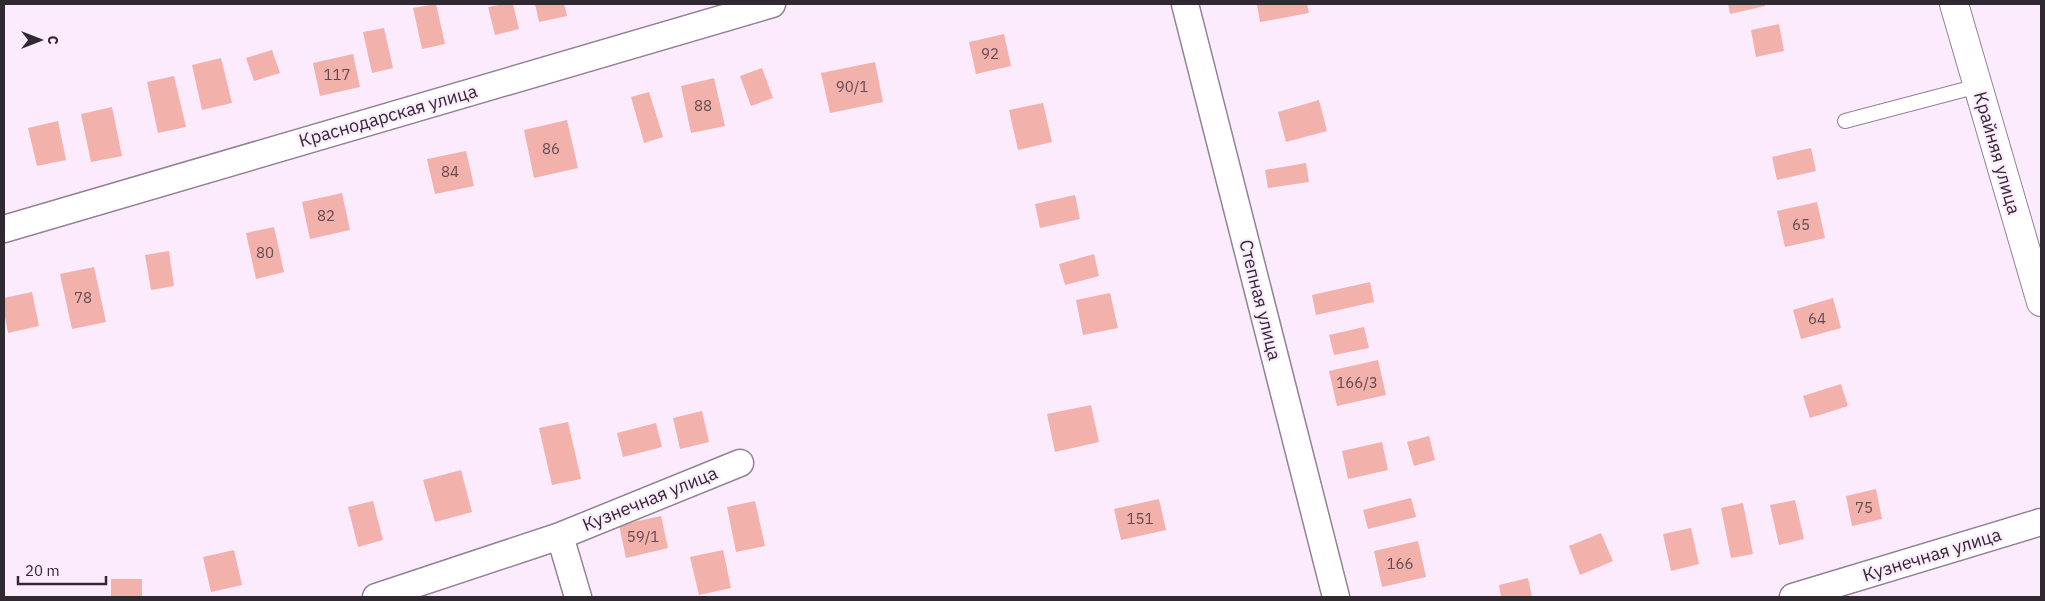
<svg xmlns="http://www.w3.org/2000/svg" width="2045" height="601" font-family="'IBM Plex Sans',sans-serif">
<rect width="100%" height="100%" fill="#fbebfc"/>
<path fill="#f3b1ab" d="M 436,4 L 445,44 L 422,49 L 413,8 Z
M 504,4 L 513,4 L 519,29 L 495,35 L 488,7 Z
M 535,4 L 564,4 L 567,16 L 539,22 Z
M 1266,4 L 1307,4 L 1309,13 L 1260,22 L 1257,5 Z
M 1728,4 L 1764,4 L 1765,6 L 1730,14 Z
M 1779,24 L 1784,51 L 1756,57 L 1751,30 Z
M 384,28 L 393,68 L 372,73 L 363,32 Z
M 1004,34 L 1011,66 L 976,74 L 969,42 Z
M 272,50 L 280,73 L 254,81 L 246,58 Z
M 353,54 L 360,87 L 320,96 L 313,63 Z
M 221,58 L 232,103 L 202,110 L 192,65 Z
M 875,62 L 883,102 L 830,113 L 821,73 Z
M 762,68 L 773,98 L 751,106 L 740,76 Z
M 174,76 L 186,127 L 158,133 L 147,82 Z
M 714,78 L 725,126 L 691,133 L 681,86 Z
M 649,92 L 663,137 L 644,143 L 631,97 Z
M 1319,100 L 1327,131 L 1286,142 L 1278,112 Z
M 1043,103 L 1052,142 L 1018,150 L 1009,110 Z
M 112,107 L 122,156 L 91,162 L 81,114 Z
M 567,120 L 578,168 L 534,178 L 524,130 Z
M 58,121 L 66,160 L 37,166 L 28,128 Z
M 1811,148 L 1816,171 L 1777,180 L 1772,157 Z
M 466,151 L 474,186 L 435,194 L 427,159 Z
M 1306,163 L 1309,182 L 1268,188 L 1265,170 Z
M 342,193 L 350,230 L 310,239 L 302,202 Z
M 1075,195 L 1080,219 L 1040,228 L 1035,204 Z
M 1817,202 L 1825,238 L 1785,247 L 1777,211 Z
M 274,227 L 284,272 L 256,279 L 246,233 Z
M 169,251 L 174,286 L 151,290 L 145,255 Z
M 1094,254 L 1099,276 L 1065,285 L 1059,264 Z
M 94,267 L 106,322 L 72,329 L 60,274 Z
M 1370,282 L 1374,302 L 1316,315 L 1312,295 Z
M 32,292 L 39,326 L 8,333 L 4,312 L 4,298 Z
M 1110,293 L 1118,328 L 1083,335 L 1076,300 Z
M 1833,298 L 1841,328 L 1801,339 L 1793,310 Z
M 1364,327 L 1369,348 L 1334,355 L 1329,335 Z
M 1378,360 L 1386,395 L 1337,406 L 1329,371 Z
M 1841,384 L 1848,406 L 1810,418 L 1803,396 Z
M 1091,405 L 1099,442 L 1055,452 L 1047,414 Z
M 702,411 L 709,442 L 680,449 L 673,418 Z
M 568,422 L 581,479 L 552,485 L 539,428 Z
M 656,423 L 662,447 L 623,457 L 617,433 Z
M 1429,436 L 1435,460 L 1414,466 L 1407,442 Z
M 1382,442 L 1388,470 L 1348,479 L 1342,451 Z
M 461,470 L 472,512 L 435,522 L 423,480 Z
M 1876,489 L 1882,519 L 1852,526 L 1846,496 Z
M 1411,498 L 1416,517 L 1368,529 L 1363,510 Z
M 1159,499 L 1166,530 L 1121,540 L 1114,509 Z
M 1795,500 L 1804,539 L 1779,545 L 1770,505 Z
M 373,501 L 383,540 L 358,547 L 348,507 Z
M 755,501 L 765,546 L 736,552 L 727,507 Z
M 1743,503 L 1753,554 L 1731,558 L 1721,508 Z
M 661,516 L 668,548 L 626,558 L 619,525 Z
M 1691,528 L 1699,564 L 1671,571 L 1663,534 Z
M 1601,533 L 1613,561 L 1580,575 L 1569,546 Z
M 1418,541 L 1426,577 L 1382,587 L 1374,551 Z
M 234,550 L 242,585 L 211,592 L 203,557 Z
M 723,550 L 731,588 L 699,595 L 690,557 Z
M 1528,578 L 1532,597 L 1501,597 L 1499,585 Z
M 111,579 L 142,579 L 142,597 L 111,597 Z"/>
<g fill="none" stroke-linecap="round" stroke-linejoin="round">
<g stroke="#938195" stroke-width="16">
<path id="lane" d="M 1845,121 L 1978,86"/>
</g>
<g stroke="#938195" stroke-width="29">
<path id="street" d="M 1185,4 L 1336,597
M 4,229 L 772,4
M 560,536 L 740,463
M 376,597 L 560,536 L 578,597
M 1793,597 L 2041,522"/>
</g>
<g stroke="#938195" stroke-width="30">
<path id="secondary" d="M 1954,4 L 2041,302"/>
</g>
<use href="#lane" stroke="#fff" stroke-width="14"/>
<use href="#street" stroke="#fff" stroke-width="26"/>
<use href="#secondary" stroke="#fff" stroke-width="28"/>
</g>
<g text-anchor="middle" stroke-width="4.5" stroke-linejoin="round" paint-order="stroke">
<g font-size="15" fill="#624b50">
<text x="990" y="59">92</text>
<text x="337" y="80">117</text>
<text x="852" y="92">90/1</text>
<text x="703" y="111">88</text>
<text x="551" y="154">86</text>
<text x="450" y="177">84</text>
<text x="326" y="221">82</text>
<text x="1801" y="230">65</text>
<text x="265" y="258">80</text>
<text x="83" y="303">78</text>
<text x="1817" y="324">64</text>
<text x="1357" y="388">166/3</text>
<text x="1864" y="513">75</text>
<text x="1140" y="524">151</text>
<text x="643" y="542">59/1</text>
<text x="1400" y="569">166</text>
</g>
<g font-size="18" fill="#312932" stroke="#fbebfc">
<text transform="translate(388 116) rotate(-16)" y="6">Краснодарская улица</text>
<text transform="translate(1997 153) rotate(74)" y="6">Крайняя улица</text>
<text transform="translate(1260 300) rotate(76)" y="6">Степная улица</text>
<text transform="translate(650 499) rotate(-22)" y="6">Кузнечная улица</text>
<text transform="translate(1932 555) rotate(-17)" y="6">Кузнечная улица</text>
</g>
</g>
<rect width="2045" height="601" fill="none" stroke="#312932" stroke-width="10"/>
<g transform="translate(40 40) rotate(90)" stroke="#fbebfc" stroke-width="4" paint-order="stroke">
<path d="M0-4L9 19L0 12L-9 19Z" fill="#312932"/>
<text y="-8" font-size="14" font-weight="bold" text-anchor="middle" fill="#312932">С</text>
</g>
<path d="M18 576v8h88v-8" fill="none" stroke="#312932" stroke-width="2.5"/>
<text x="25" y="576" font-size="15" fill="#312932" stroke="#fbebfc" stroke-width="4" paint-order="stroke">20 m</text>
</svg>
